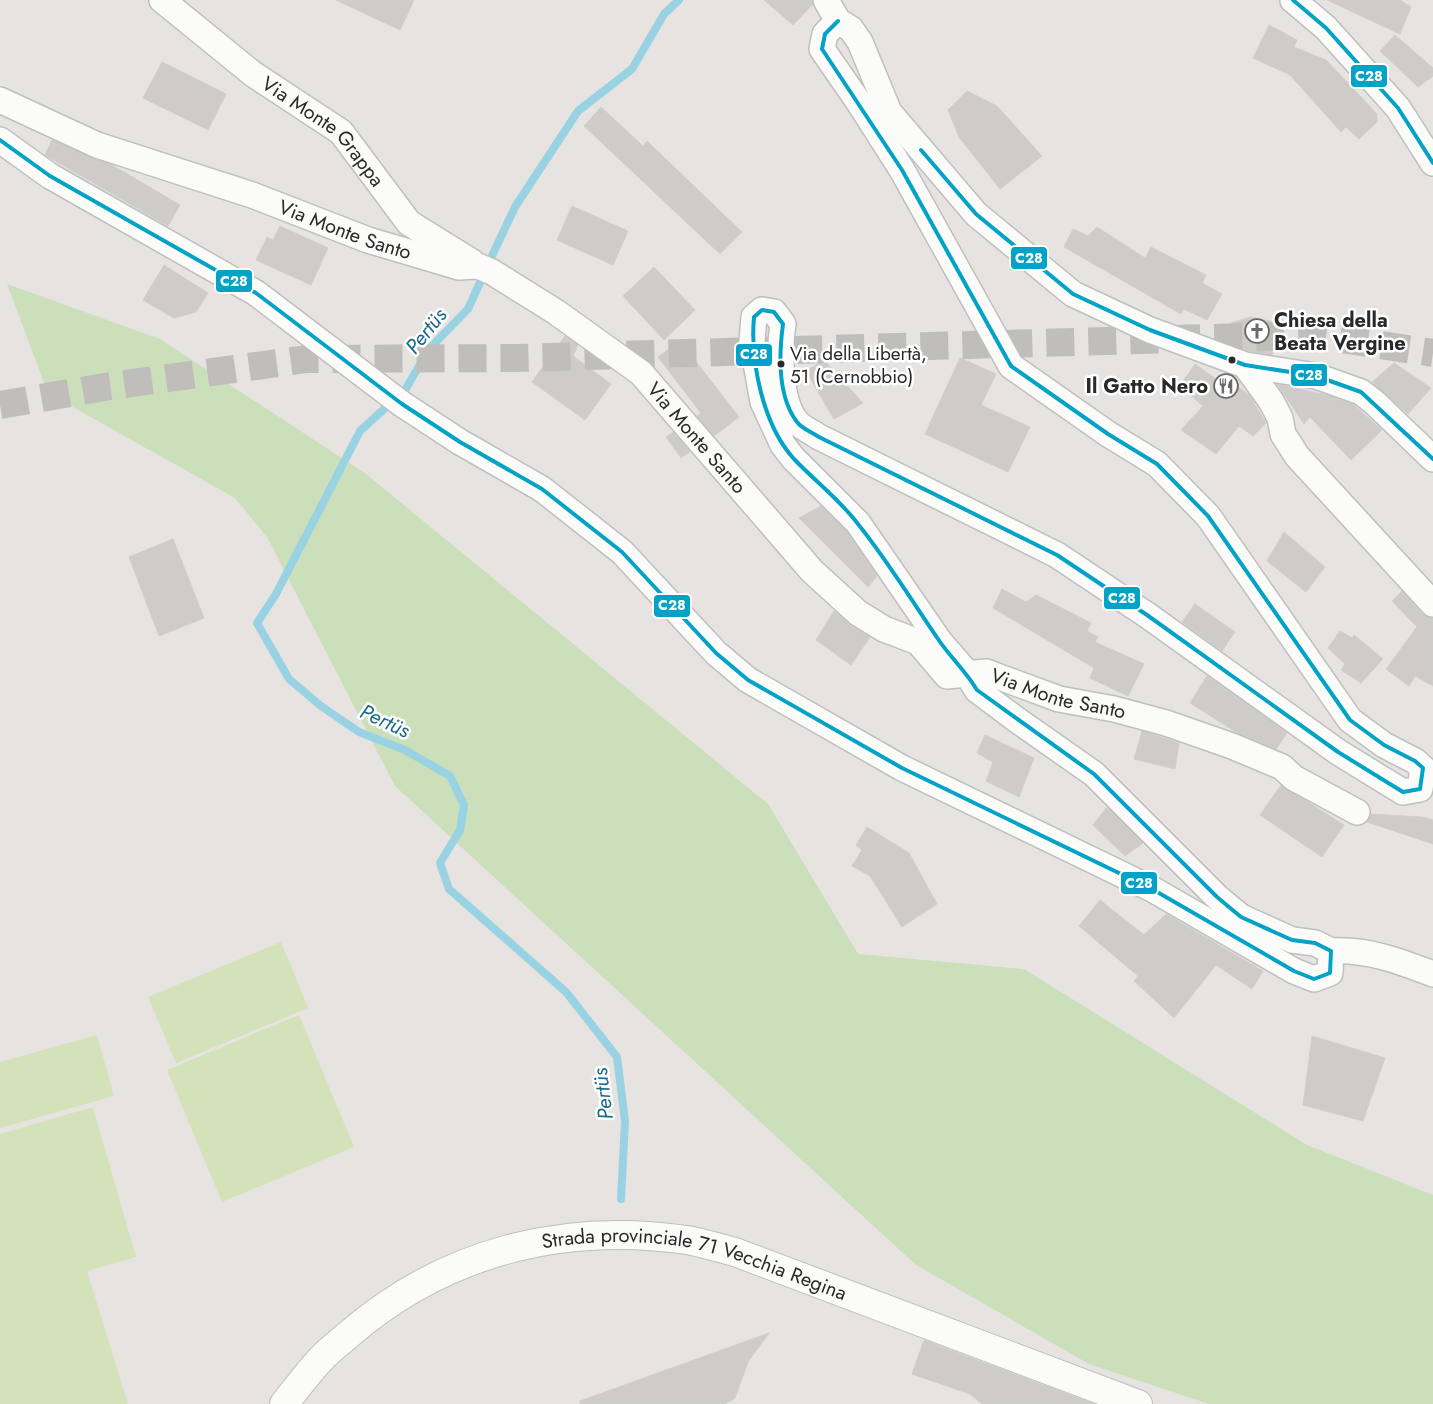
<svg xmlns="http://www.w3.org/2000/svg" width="1433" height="1404" font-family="Jost,sans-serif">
<rect width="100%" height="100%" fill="#e6e3e0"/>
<path fill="#cbdfbb" d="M 7,284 L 160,339 L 366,474 L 768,804 L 858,954 L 1024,969 L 1307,1145 L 1433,1195 L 1433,1404 L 1209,1404 L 1089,1364 L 916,1265 L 395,786 L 267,537 L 235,498 L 48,393 Z"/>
<path fill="#d4e2ba" d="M 281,942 L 308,1008 L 176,1063 L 148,997 Z
M 299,1015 L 354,1147 L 222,1202 L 167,1070 Z
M 97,1035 L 114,1096 L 0,1128 L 0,1062 Z
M 93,1107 L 136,1257 L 87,1271 L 128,1404 L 0,1404 L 0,1134 Z"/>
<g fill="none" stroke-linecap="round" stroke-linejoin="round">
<path stroke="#99d2e2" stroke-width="8" d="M 491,258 L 515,207 L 578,111 L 632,69 L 664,14 L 679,0
M 482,278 L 468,309 L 429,349 L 405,390 L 360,431 L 276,594 L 257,623 L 289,679 L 321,706 L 359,732 L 405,750 L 450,776 L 464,805 L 460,830 L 440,863 L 449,889 L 566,992 L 617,1057 L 625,1121 L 621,1199"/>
</g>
<path fill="#cecbc9" stroke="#d1cfcc" d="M 336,0 L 414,0 L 400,30 Z
M 764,0 L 812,0 L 813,4 L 793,25 Z
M 1327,0 L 1400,0 L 1411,7 L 1400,34 Z
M 1269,25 L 1297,40 L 1294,47 L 1326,60 L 1377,114 L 1377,122 L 1359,139 L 1346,127 L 1341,132 L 1290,75 L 1253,58 Z
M 1395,35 L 1433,68 L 1433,76 L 1418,87 L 1380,51 Z
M 162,62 L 226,94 L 208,130 L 143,98 Z
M 967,91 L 997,106 L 1042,156 L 1000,189 L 959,137 L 948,110 Z
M 601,107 L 643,146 L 647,141 L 742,232 L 720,254 L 584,126 Z
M 52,140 L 112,165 L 180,205 L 168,226 L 45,155 Z
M 572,206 L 628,231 L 613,265 L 557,240 Z
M 280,226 L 328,248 L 311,285 L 256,260 L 267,237 L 273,240 Z
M 1097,227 L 1145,258 L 1151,247 L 1206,275 L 1202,283 L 1222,294 L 1207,320 L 1184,309 L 1181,314 L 1064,247 L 1073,229 L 1088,236 Z
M 164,265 L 208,293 L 196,312 L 174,318 L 143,300 Z
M 654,267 L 695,310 L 664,340 L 623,296 Z
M 1251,317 L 1274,322 L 1272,355 L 1249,351 L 1233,345 L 1231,323 Z
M 565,336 L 578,345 L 573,356 L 611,384 L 585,420 L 532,382 Z
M 680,341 L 739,417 L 714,436 L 697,416 L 701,413 L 658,357 Z
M 960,358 L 996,374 L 981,405 L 1030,427 L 1008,472 L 925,434 Z
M 824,360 L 863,403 L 834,419 L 806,371 Z
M 1394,363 L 1431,388 L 1408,414 L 1372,382 Z
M 1195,364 L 1238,395 L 1237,386 L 1249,395 L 1266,423 L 1253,436 L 1239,426 L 1216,454 L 1181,430 L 1203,406 L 1180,386 Z
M 1277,384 L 1331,396 L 1354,405 L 1382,430 L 1351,460 L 1310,417 L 1304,424 Z
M 673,432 L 690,452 L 681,458 L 666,437 Z
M 821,506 L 847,532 L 877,576 L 868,587 L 799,518 Z
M 1284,532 L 1325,567 L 1306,592 L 1267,561 Z
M 173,539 L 204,618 L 159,636 L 129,557 Z
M 1002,589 L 1026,602 L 1036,595 L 1091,623 L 1087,631 L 1098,637 L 1095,642 L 1144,664 L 1128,696 L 1090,678 L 1094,668 L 993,608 Z
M 1402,591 L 1422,614 L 1433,618 L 1433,686 L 1415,676 L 1409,686 L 1386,669 L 1417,627 L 1392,601 Z
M 1195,604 L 1235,632 L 1222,651 L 1182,622 Z
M 834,611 L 850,625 L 870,637 L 851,665 L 816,640 Z
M 1340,631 L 1352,638 L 1354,635 L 1383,659 L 1361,683 L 1341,670 L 1345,664 L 1328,648 Z
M 1207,676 L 1287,733 L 1276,749 L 1236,732 L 1190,703 Z
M 1142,731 L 1179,743 L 1175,769 L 1134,759 Z
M 985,735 L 1034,758 L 1019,797 L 986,781 L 993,762 L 977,753 Z
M 1281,785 L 1344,825 L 1322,857 L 1260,815 Z
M 1107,807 L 1143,843 L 1125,856 L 1093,825 Z
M 1371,814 L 1422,817 L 1433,820 L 1433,844 L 1367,822 Z
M 867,827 L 909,853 L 937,904 L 902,927 L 870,876 L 852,866 L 862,850 L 856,845 Z
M 1100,900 L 1144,935 L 1166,914 L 1263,971 L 1252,989 L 1216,965 L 1174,1018 L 1134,981 L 1138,976 L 1079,926 Z
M 1312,1036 L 1385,1058 L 1363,1121 L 1303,1105 Z
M 769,1333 L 748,1362 L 735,1398 L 725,1404 L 580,1404 L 580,1401 Z
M 924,1340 L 934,1344 L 1094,1404 L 982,1404 L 970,1394 L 912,1374 Z"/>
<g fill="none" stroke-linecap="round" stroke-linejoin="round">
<path stroke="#c0bebb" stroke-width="28" stroke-dasharray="28 14" stroke-linecap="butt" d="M 0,405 L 110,386 L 307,359 L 516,358 L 1315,335 L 1433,353"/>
<g stroke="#c0bfc0" stroke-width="28">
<g id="minor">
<path id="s1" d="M 162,0 L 253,74 L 341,132 L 409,223 L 472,262"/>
<path d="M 826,0 L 838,21"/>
<path d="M 1293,0 L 1326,28 L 1398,108 L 1433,163"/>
<path d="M 838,21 L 851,29 L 860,42 L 889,112 L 976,214 L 1073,294 L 1150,330 L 1245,365 L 1316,376 L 1361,392 L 1375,403 L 1433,459"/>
<path id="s2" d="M 0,100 L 97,145 L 252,195 L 368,240 L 459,267 L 478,266 L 492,272 L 556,312 L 641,373 L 812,571 L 858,613 L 884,629 L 918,642 L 947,676 L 986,672 L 1059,699 L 1114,709 L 1166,723 L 1232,746 L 1282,767 L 1294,778 L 1357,812"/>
<path d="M 0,140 L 50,176 L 256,293 L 402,404 L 460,442 L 542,489 L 622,552 L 716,653 L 748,680 L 902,768 L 1152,889 L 1294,971 L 1314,979 L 1330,973 L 1331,951 L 1315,943 L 1292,940 L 1241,917 L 1217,897 L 1094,774 L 1017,720 L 977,690 L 966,672 L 940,642 L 858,523 L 793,458 L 783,445 L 763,402 L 752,341 L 754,317 L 762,310 L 774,312 L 783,324 C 779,349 779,402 797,422 C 802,428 812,432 819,437 L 1057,555 L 1147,615 L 1338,752 L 1403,792 L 1420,789 L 1423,768 L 1415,761 L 1384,745 L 1350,720 L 1208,516 L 1157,464 L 1108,434 L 1011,366 L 902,170 L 860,104 L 822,49 L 825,34 L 838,21"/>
<path d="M 1245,365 L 1271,401 L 1280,418 L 1283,434 L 1297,456 L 1433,604"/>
<path d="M 1331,951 C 1368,949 1399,961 1433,974"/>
</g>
</g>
<g stroke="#c0bfc0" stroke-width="30">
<g id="tertiary">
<path id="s3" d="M 284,1404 C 296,1389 307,1374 320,1360 C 328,1351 339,1343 348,1335 C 444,1252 562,1222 687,1240 C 703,1243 719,1248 735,1252 L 1138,1404"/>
</g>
</g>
<use href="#minor" stroke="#fbfbfa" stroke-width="25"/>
<use href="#tertiary" stroke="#fbfbfa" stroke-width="28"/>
<g stroke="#fff" stroke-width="8">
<path id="bus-1" d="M 1293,0 L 1326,28 L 1398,108 L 1433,163
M 0,140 L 50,176 L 256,293 L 402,404 L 460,442 L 542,489 L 622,552 L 716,653 L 748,680 L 902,768 L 1152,889 L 1294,971 L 1314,979 L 1330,973 L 1331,951 L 1315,943 L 1292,940 L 1241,917 L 1217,897 L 1094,774 L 977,690 C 966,671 950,657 938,639 C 912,601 887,560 858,524 C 840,500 815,481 794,459 C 763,425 750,362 754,317 L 762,310 L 774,312 L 783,324 C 779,354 777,396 797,422 C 802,429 812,432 819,437 L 1057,555 L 1147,615 L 1338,752 L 1403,792 L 1420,789 L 1423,768 L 1415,761 L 1384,745 L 1350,720 L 1208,516 L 1157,464 L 1108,434 L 1011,366 L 902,170 L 822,49 L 825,34 L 838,21
M 921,150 L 976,214 L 1073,294 L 1150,330 L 1245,365 L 1316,376 L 1361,392 L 1433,459"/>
</g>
<use href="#bus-1" stroke="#02a3c6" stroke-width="4"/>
</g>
<defs>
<g id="church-ring" transform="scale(1.25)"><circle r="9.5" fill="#fff" stroke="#6b6a69" stroke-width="1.5"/><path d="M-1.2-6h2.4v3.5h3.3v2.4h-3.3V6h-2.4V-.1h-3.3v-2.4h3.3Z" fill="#6b6a69"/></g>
<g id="restaurant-ring" transform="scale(1.25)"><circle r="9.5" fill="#fff" stroke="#6b6a69" stroke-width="1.5"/><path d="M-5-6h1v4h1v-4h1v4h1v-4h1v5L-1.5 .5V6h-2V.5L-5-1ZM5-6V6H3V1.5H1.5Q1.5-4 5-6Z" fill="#6b6a69"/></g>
</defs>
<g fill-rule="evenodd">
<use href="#church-ring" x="1257" y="331"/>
<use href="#restaurant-ring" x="1226" y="386"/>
</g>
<g fill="#292929" stroke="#fff" stroke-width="2">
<circle cx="1232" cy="360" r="4.5"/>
<circle cx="781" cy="364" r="4.5"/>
</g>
<g text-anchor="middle" stroke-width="5" stroke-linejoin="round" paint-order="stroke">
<g font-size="19" fill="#292929" stroke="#fff" text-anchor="start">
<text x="790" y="360">Via della Libertà,<tspan x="790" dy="23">51 (Cernobbio)</tspan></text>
</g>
<g font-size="20" fill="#292929" stroke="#fff">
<text dy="7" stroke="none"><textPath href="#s1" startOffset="209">Via Monte Grappa</textPath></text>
<text dy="7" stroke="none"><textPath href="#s2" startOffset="369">Via Monte Santo</textPath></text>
<text dy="7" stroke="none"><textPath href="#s2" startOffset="789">Via Monte Santo</textPath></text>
<text dy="7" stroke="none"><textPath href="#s2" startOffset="1254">Via Monte Santo</textPath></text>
<text dy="7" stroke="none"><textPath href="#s3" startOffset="469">Strada provinciale 71 Vecchia Regina</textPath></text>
</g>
<g font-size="20" font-weight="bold" fill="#292929" stroke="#fff" text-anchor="start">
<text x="1274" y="327">Chiesa della<tspan x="1274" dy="23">Beata Vergine</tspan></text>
<text x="1208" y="393" text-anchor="end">Il Gatto Nero</text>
</g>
<g font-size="21" font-style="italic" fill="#196a8c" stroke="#fff">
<text transform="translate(426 331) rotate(-51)" y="7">Pertüs</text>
<text transform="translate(385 721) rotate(25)" y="7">Pertüs</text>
<text transform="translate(603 1094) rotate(-97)" y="7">Pertüs</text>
</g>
</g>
<g stroke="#fff" stroke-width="2">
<rect x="1350" y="64" width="38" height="24" rx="5" fill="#02a3c6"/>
<rect x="1010" y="246" width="38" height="24" rx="5" fill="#02a3c6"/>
<rect x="215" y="269" width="38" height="24" rx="5" fill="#02a3c6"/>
<rect x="735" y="343" width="38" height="24" rx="5" fill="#02a3c6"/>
<rect x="1290" y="363" width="38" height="24" rx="5" fill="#02a3c6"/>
<rect x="1103" y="586" width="38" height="24" rx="5" fill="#02a3c6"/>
<rect x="653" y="594" width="38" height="24" rx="5" fill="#02a3c6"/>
<rect x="1120" y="871" width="38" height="24" rx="5" fill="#02a3c6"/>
</g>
<g font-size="14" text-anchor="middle" font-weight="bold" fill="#fff">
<text x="1369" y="81">C28</text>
<text x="1029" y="263">C28</text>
<text x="234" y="286">C28</text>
<text x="754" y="359">C28</text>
<text x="1309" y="380">C28</text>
<text x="1122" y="603">C28</text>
<text x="672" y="610">C28</text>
<text x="1139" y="888">C28</text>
</g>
</svg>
